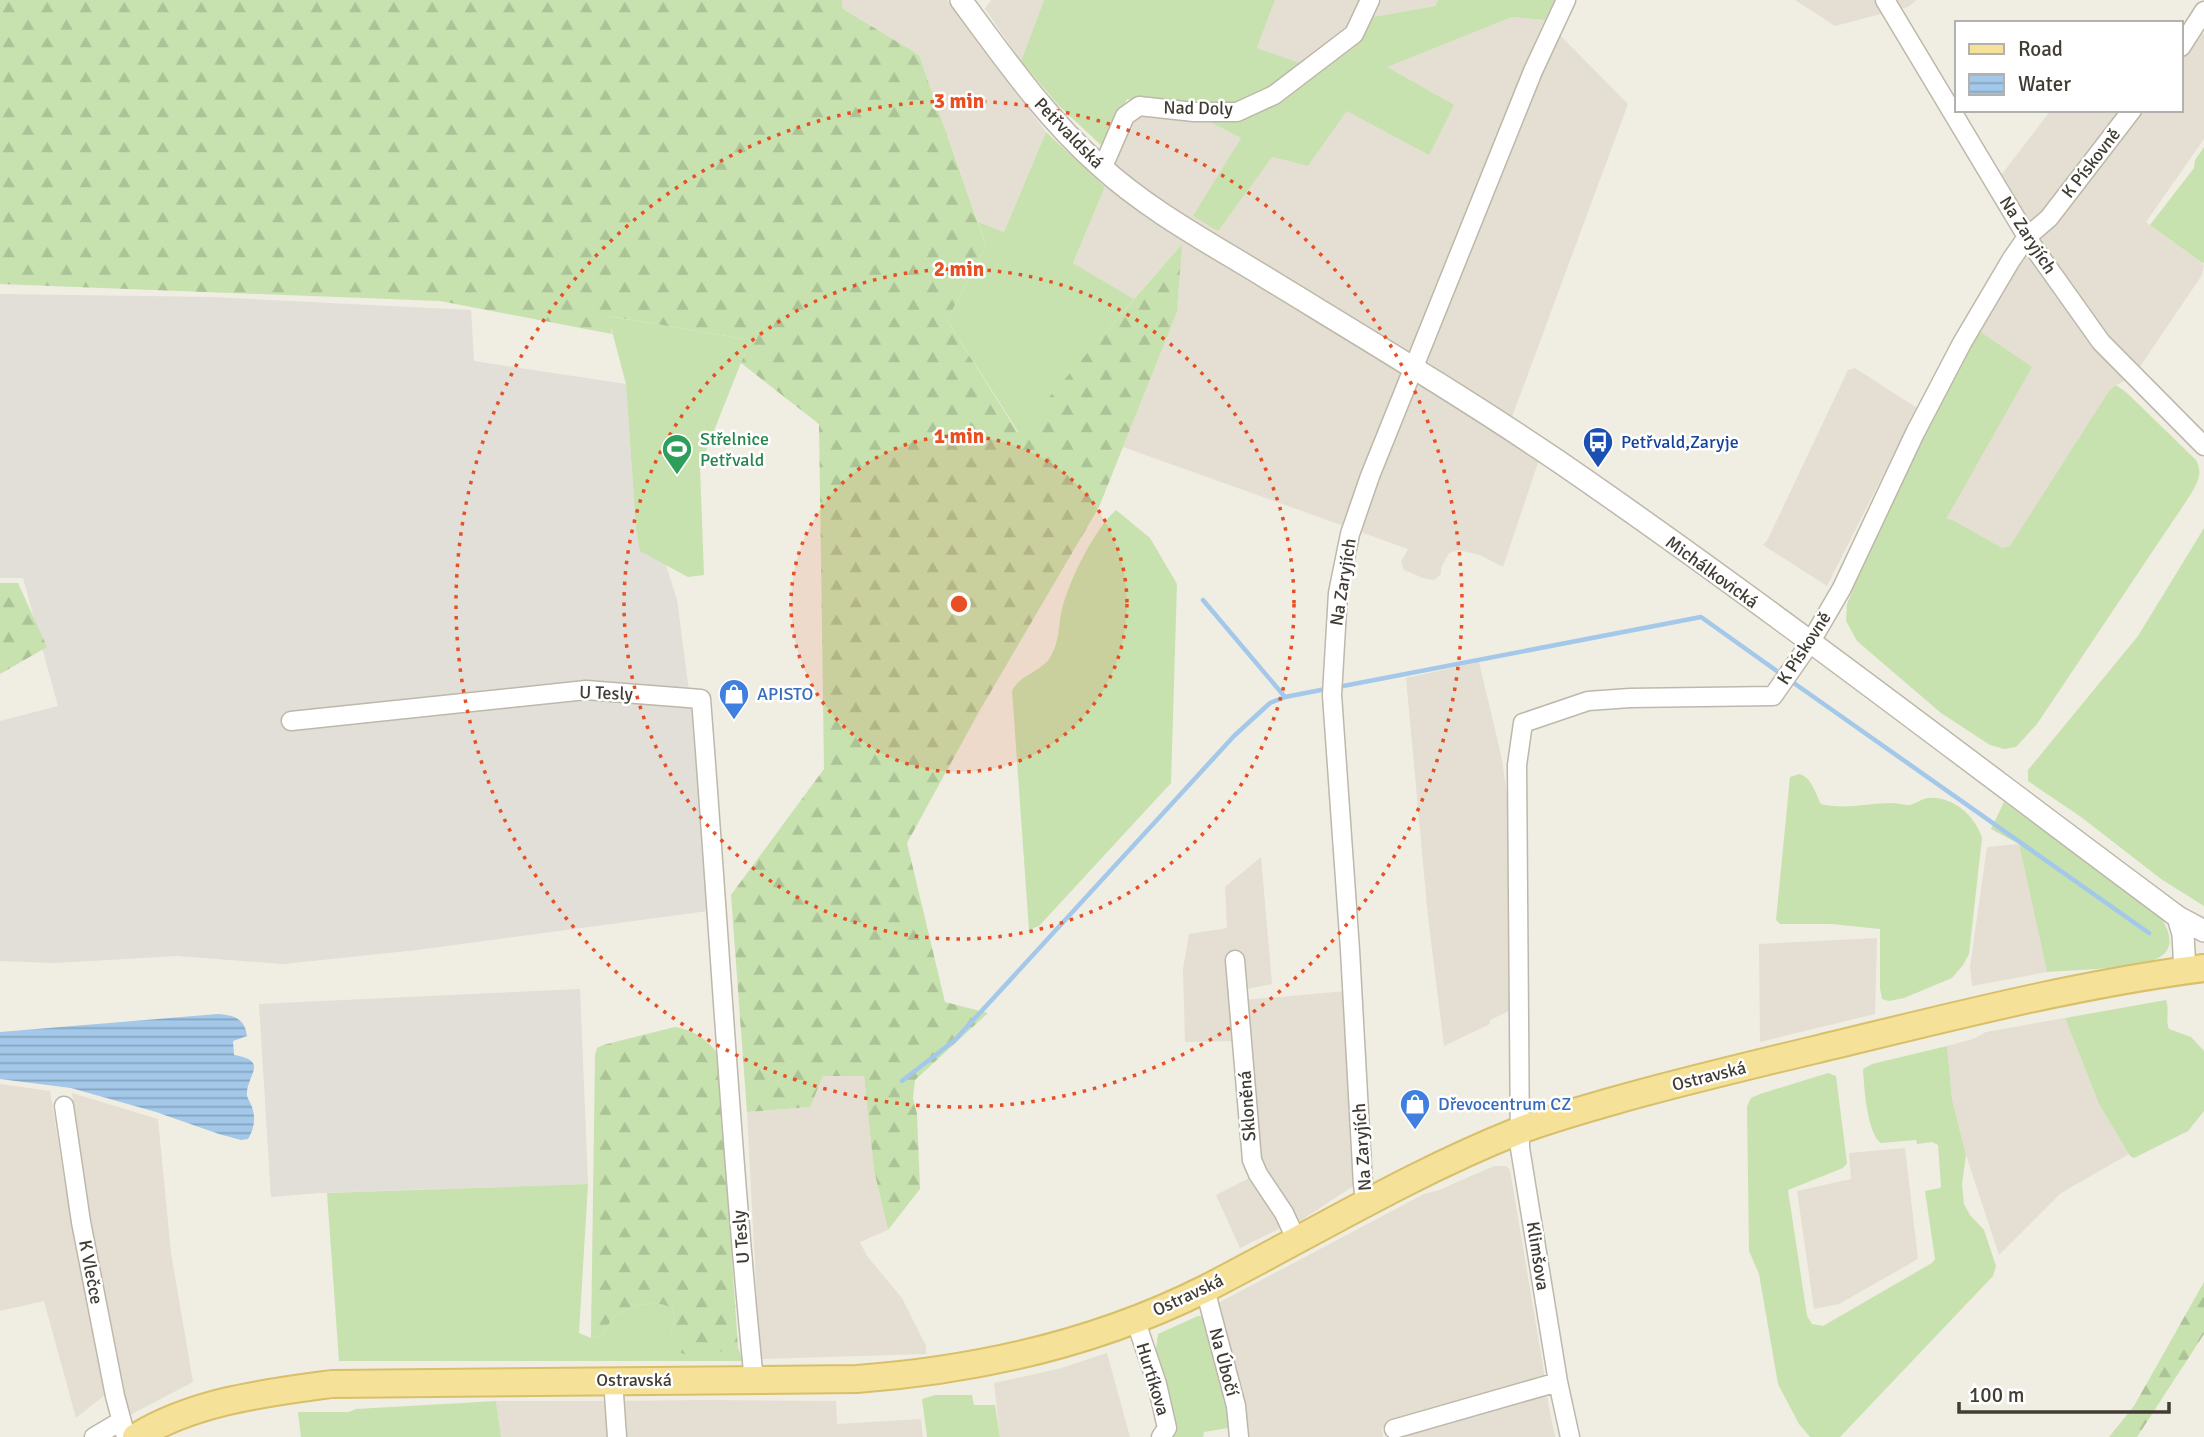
<svg xmlns="http://www.w3.org/2000/svg" width="2204" height="1437" font-family="Signika,sans-serif">
<defs>
<pattern id="forest-firs" width="22" height="20" patternUnits="userSpaceOnUse" patternTransform="scale(1.75)"><rect width="22" height="20" fill="#c7e2af"/><path d="M5 1l3.5 6h-7zM16 11l3.5 6h-7z" fill="#acc397"/></pattern>
<pattern id="water-rules" width="6" height="5" patternUnits="userSpaceOnUse" patternTransform="scale(1.75)"><rect width="6" height="5" fill="#a3c8e9"/><path d="M0 2.5h6" fill="none" stroke="#86a4be"/></pattern>
</defs>
<rect width="100%" height="100%" fill="#f0ede3"/>
<path fill="#e4dfd2" d="M 842,0 L 947,0 L 1046,132 L 1004,232 L 978,222 L 919,55 L 843,9 Z
M 991,0 L 1044,0 L 1021,61 L 985,9 Z
M 1275,0 L 1438,0 L 1435,6 L 1373,17 L 1351,27 L 1306,65 L 1257,48 Z
M 1795,0 L 1917,0 L 1908,7 L 1835,26 Z
M 1512,17 L 1545,20 L 1628,104 L 1505,436 L 1540,457 L 1503,567 L 1480,555 L 1459,550 L 1449,553 L 1441,568 L 1441,574 L 1434,580 L 1423,578 L 1404,570 L 1401,562 L 1408,549 L 1123,447 L 1177,312 L 1181,245 L 1134,299 L 1073,263 L 1105,187 L 1127,126 L 1139,113 L 1204,119 L 1241,138 L 1194,216 L 1272,157 L 1308,166 L 1347,111 L 1386,67 Z
M 2204,33 L 2204,139 L 2146,222 L 2204,265 L 2202,275 L 2133,377 L 2116,385 L 2109,392 L 2010,547 L 2002,548 L 1953,520 L 1941,527 L 1976,329 L 2019,261 L 2038,238 L 1999,178 L 2051,110 L 2181,110 L 2181,44 Z
M 1855,368 L 1917,408 L 1827,586 L 1763,545 L 1768,539 L 1848,370 Z
M 1479,662 L 1502,759 L 1513,838 L 1510,1013 L 1509,1011 L 1490,1020 L 1490,1024 L 1444,1046 L 1428,917 L 1406,678 Z
M 2019,844 L 2047,972 L 1972,986 L 1970,967 L 1987,847 Z
M 1261,857 L 1272,984 L 1242,990 L 1239,1041 L 1185,1042 L 1183,969 L 1189,934 L 1227,928 L 1225,887 Z
M 1877,938 L 1875,1014 L 1760,1042 L 1759,944 Z
M 1346,991 L 1358,1183 L 1297,1223 L 1256,1160 L 1243,1000 Z
M 2065,1018 L 2099,1104 L 2129,1154 L 2061,1193 L 1999,1255 L 1966,1155 L 1952,1099 L 1947,1046 L 1973,1039 L 1986,1032 Z
M 823,1076 L 864,1076 L 874,1170 L 888,1230 L 860,1242 L 867,1256 L 902,1298 L 926,1346 L 926,1354 L 760,1359 L 747,1112 L 809,1107 Z
M 0,1084 L 50,1091 L 68,1203 L 110,1391 L 76,1418 L 44,1301 L 0,1311 Z
M 72,1093 L 158,1119 L 171,1253 L 193,1382 L 128,1416 L 92,1260 Z
M 1905,1148 L 1918,1259 L 1839,1304 L 1814,1309 L 1797,1191 L 1851,1179 L 1849,1153 Z
M 1494,1166 L 1506,1166 L 1510,1170 L 1545,1378 L 1382,1428 L 1383,1437 L 1248,1437 L 1243,1407 L 1216,1308 L 1218,1303 L 1424,1194 L 1439,1190 Z
M 1253,1176 L 1283,1227 L 1240,1248 L 1216,1195 Z
M 1107,1353 L 1130,1437 L 1000,1437 L 994,1383 L 1058,1369 Z
M 1546,1391 L 1555,1437 L 1389,1437 Z
M 706,1400 L 836,1401 L 837,1424 L 921,1419 L 923,1437 L 620,1437 L 618,1401 Z
M 496,1401 L 609,1401 L 613,1437 L 501,1437 Z"/>
<path fill="#e2ded8" d="M 0,294 L 211,297 L 471,310 L 474,361 L 626,384 L 636,529 L 640,550 L 666,565 L 677,600 L 712,865 L 708,911 L 417,950 L 283,964 L 177,956 L 55,963 L 0,961 L 0,721 L 58,706 L 23,578 L 0,578 Z
M 580,989 L 588,1184 L 319,1193 L 271,1197 L 259,1004 Z"/>
<path fill="#c7e2af" d="M 1044,0 L 1275,0 L 1257,48 L 1306,65 C 1287,78 1267,94 1246,102 C 1219,112 1157,102 1127,99 L 1103,147 L 1059,106 L 1021,61 Z
M 1438,0 L 1555,0 L 1545,20 L 1512,17 L 1387,67 L 1454,105 L 1429,155 L 1347,111 L 1308,166 L 1272,157 L 1218,231 L 1193,216 L 1241,138 L 1204,119 L 1267,107 L 1354,45 L 1373,17 L 1435,6 Z
M 1046,132 L 1105,187 L 1073,263 L 1134,299 L 1019,433 L 947,320 L 986,246 L 978,222 L 1004,232 Z
M 2204,147 L 2204,263 L 2202,263 L 2150,225 L 2194,168 L 2195,160 Z
M 608,316 L 750,340 L 700,466 L 704,575 L 688,577 L 640,551 L 636,529 L 626,384 Z
M 1976,329 L 2032,367 L 1946,519 L 1953,520 L 2002,548 L 2010,546 L 2109,391 L 2116,385 L 2127,393 L 2196,460 C 2203,474 2198,481 2191,494 L 2037,724 L 2016,747 L 2004,749 L 1990,745 L 1941,713 L 1857,641 L 1846,621 L 1847,604 L 1894,486 Z
M 1116,510 L 1150,538 L 1177,584 L 1171,783 L 1039,926 L 1029,930 L 1012,691 C 1019,675 1043,671 1051,656 C 1060,640 1058,625 1062,609 C 1070,579 1093,531 1116,510 Z
M 2204,528 L 2204,906 L 2161,879 L 2081,817 L 2028,781 L 2028,770 L 2138,636 Z
M 1799,774 C 1812,777 1815,793 1821,804 C 1846,810 1867,803 1892,803 C 1898,803 1903,805 1909,805 C 1916,804 1922,798 1929,798 C 1953,796 1976,817 1982,838 L 1969,954 L 1963,965 L 1952,978 L 1904,998 L 1889,1001 L 1882,999 L 1880,988 L 1880,929 L 1831,924 L 1780,924 L 1776,920 L 1790,777 Z
M 2004,802 L 2159,915 C 2168,928 2177,946 2160,957 C 2144,969 2070,970 2047,972 L 2019,844 L 1991,829 Z
M 2166,1000 C 2170,1011 2165,1019 2169,1029 L 2191,1037 L 2204,1051 L 2204,1111 L 2188,1131 L 2134,1158 L 2130,1156 L 2099,1104 L 2065,1018 Z
M 1947,1046 L 1952,1099 L 1966,1155 L 1962,1184 L 1964,1204 L 1970,1215 L 1984,1230 L 1996,1266 L 1993,1276 L 1840,1437 L 1810,1437 L 1799,1424 L 1778,1384 L 1759,1274 L 1749,1251 L 1747,1106 L 1751,1098 L 1760,1094 L 1828,1073 L 1836,1076 L 1847,1163 L 1843,1168 L 1788,1190 L 1807,1316 L 1812,1324 L 1823,1326 L 1932,1263 L 1935,1259 L 1925,1191 L 1940,1188 L 1941,1186 L 1938,1145 L 1932,1142 L 1917,1144 L 1916,1140 L 1881,1143 C 1867,1134 1864,1086 1863,1069 L 1872,1064 Z
M 588,1184 L 579,1333 L 591,1338 L 602,1336 C 606,1330 609,1322 614,1317 C 627,1305 657,1299 672,1308 L 675,1319 L 669,1341 L 705,1354 L 738,1347 L 743,1361 L 339,1361 L 327,1193 Z
M 1198,1316 L 1209,1317 L 1232,1405 L 1228,1428 L 1204,1432 L 1203,1437 L 1172,1437 L 1174,1426 L 1155,1356 L 1158,1334 Z
M 935,1395 L 972,1395 L 974,1405 L 995,1405 L 1000,1437 L 927,1437 L 922,1399 Z
M 496,1401 L 501,1437 L 301,1437 L 298,1412 L 349,1412 L 356,1409 Z"/>
<path fill="url(#forest-firs)" d="M 0,0 L 842,0 L 843,9 L 919,55 L 986,246 L 947,320 L 1018,433 L 1182,244 L 1177,312 L 1099,507 L 980,710 L 907,843 L 945,1002 L 988,1013 L 915,1080 L 913,1098 L 917,1114 L 920,1189 L 888,1230 L 874,1170 L 864,1076 L 823,1076 L 810,1107 L 747,1112 L 731,895 L 824,769 L 819,424 L 741,363 L 750,340 L 609,316 L 612,334 L 440,301 L 0,284 Z
M 0,583 L 18,583 L 47,647 L 0,674 Z
M 675,1027 C 694,1030 707,1039 718,1054 L 738,1347 C 717,1352 681,1366 669,1341 L 675,1319 L 672,1308 C 657,1299 627,1305 614,1317 C 609,1322 606,1330 602,1336 L 591,1338 L 595,1055 L 597,1048 L 603,1045 Z
M 2204,1282 L 2204,1334 L 2137,1437 L 2109,1437 L 2134,1406 Z"/>
<path fill="url(#water-rules)" d="M 218,1014 C 233,1015 245,1018 247,1036 L 233,1041 L 234,1055 C 271,1061 245,1076 247,1096 C 248,1100 251,1103 252,1107 C 256,1118 254,1129 248,1139 L 241,1140 L 219,1134 L 156,1112 L 71,1088 L 0,1079 L 0,1032 Z"/>
<g fill="none" stroke-linecap="round" stroke-linejoin="round">
<path stroke="#a3c8e9" stroke-width="4.5" d="M 1203,600 L 1285,697
M 1791,681 L 2149,933
M 1338,687 L 1701,617 L 1784,676
M 902,1081 L 955,1040 L 1234,736 L 1270,703 L 1285,697 L 1326,689"/>
<g stroke="#bdb8aa" stroke-width="21">
<path id="minor" d="M 1885,0 L 2032,245 L 2101,342 L 2204,446
M 2181,47 L 2204,11
M 1102,169 L 1125,116 L 1139,106 L 1194,112 L 1237,112 L 1274,95 L 1354,34 L 1370,0
M 291,721 L 586,690 L 701,699 C 719,926 731,1154 754,1381
M 1235,960 L 1252,1160 L 1258,1174 L 1284,1213 L 1296,1239
M 64,1106 L 81,1222 L 115,1396 L 126,1437
M 1366,1204 L 1363,1185 L 1350,950 L 1332,695 L 1338,593 L 1350,534 L 1370,476 L 1533,71 L 1566,0
M 1205,1289 L 1236,1406 L 1239,1437
M 1135,1319 L 1157,1384 L 1167,1428 L 1161,1437
M 613,1380 L 617,1437
M 1394,1429 L 1558,1382
M 94,1437 L 121,1421
M 1570,1437 L 1558,1382 L 1520,1148 L 1517,765 L 1523,723 L 1588,701 L 1630,698 L 1773,696 L 1810,643 L 1842,588 L 1915,433 L 1962,343 L 2011,260 L 2027,237 L 2049,218 L 2132,110"/>
</g>
<g stroke="#bdb8aa" stroke-width="24">
<path id="tertiary" d="M 961,0 C 1004,58 1045,117 1099,165 C 1148,210 1208,242 1265,277 C 1363,337 1462,396 1558,461 C 1769,606 1972,764 2178,917 L 2204,931
M 2178,917 L 2183,934 L 2185,971"/>
</g>
<g stroke="#d8bf69" stroke-width="30">
<path id="primary" d="M 136,1437 C 195,1401 265,1393 332,1384 L 857,1379 C 978,1370 1098,1343 1207,1288 C 1310,1235 1410,1174 1518,1131 C 1549,1119 1582,1110 1613,1101 C 1680,1082 1747,1066 1814,1050 C 1943,1019 2072,985 2204,968"/>
</g>
<use href="#minor" stroke="#fff" stroke-width="18"/>
<use href="#tertiary" stroke="#fff" stroke-width="21"/>
<use href="#primary" stroke="#f5e197" stroke-width="26"/>
</g>
<circle cx="959" cy="604" r="168" fill="#e84f23" fill-opacity=".12"/>
<g fill="none" stroke="#e84f23" stroke-width="3.5" stroke-dasharray="3.5 7">
<circle cx="959" cy="604" r="168"/>
<circle cx="959" cy="604" r="335"/>
<circle cx="959" cy="604" r="503"/>
</g>
<defs>
<g id="bus-pin" transform="scale(1.575)"><path d="M0 17L-7.5 6A9.5 9.5 0 1 1 7.5 6Z" fill="#1a4fb4" stroke="#fff"/><path d="M-5-6H5V4H4V6H2V4H-2V6H-4V4H-5ZM-3.5-4V0h7V-4ZM-3.5 1.2v1.5H-2V1.2ZM2 1.2v1.5H3.5V1.2Z" fill="#fff"/></g>
<g id="stadium-pin" transform="scale(1.575)"><path d="M0 17L-7.5 6A9.5 9.5 0 1 1 7.5 6Z" fill="#2e9e5b" stroke="#fff"/><path d="M0-5a6.5 5 0 1 0 0 10a6.5 5 0 1 0 0-10ZM-3.5-1.8h7v3.6h-7Z" fill="#fff"/></g>
<g id="shop-pin" transform="scale(1.575)"><path d="M0 17L-7.5 6A9.5 9.5 0 1 1 7.5 6Z" fill="#3f7fe0" stroke="#fff"/><path d="M-5-2.5h2.3a2.7 3.5 0 0 1 5.4 0H5L5.5 6h-11ZM-1.5-2.5h3a1.5 2.3 0 0 0-3 0Z" fill="#fff"/></g>
</defs>
<g fill-rule="evenodd">
<use href="#bus-pin" x="1598" y="442"/>
<use href="#stadium-pin" x="677" y="449"/>
<use href="#shop-pin" x="734" y="694"/>
<use href="#shop-pin" x="1415" y="1104"/>
</g>
<g text-anchor="middle" stroke-width="5" stroke-linejoin="round" paint-order="stroke">
<g font-size="18" fill="#413d34" stroke="#fff">
<text transform="translate(1198 108) rotate(1)" y="6">Nad Doly</text>
<text transform="translate(1069 133) rotate(46)" y="6">Petřvaldská</text>
<text transform="translate(2091 163) rotate(-52)" y="6">K Pískovně</text>
<text transform="translate(2028 235) rotate(57)" y="6">Na Zaryjích</text>
<text transform="translate(1712 572) rotate(36)" y="6">Michálkovická</text>
<text transform="translate(1343 582) rotate(-81)" y="6">Na Zaryjích</text>
<text transform="translate(1804 648) rotate(-57)" y="6">K Pískovně</text>
<text transform="translate(606 693) rotate(2)" y="6">U Tesly</text>
<text transform="translate(1709 1076) rotate(-14)" y="6">Ostravská</text>
<text transform="translate(1247 1106) rotate(-94)" y="6">Skloněná</text>
<text transform="translate(1362 1147) rotate(-94)" y="6">Na Zaryjích</text>
<text transform="translate(741 1237) rotate(-95)" y="6">U Tesly</text>
<text transform="translate(1538 1256) rotate(81)" y="6">Klimšova</text>
<text transform="translate(91 1272) rotate(79)" y="6">K Vlečce</text>
<text transform="translate(1188 1295) rotate(-25)" y="6">Ostravská</text>
<text transform="translate(1224 1362) rotate(75)" y="6">Na Úbočí</text>
<text transform="translate(1153 1379) rotate(73)" y="6">Hurtíkova</text>
<text x="634" y="1386">Ostravská</text>
</g>
<g font-size="18" fill="#27864d" stroke="#fff" text-anchor="start">
<text x="700" y="445">Střelnice<tspan x="700" dy="21">Petřvald</tspan></text>
</g>
<g font-size="18" fill="#164399" stroke="#fff" text-anchor="start">
<text x="1621" y="448">Petřvald,Zaryje</text>
</g>
<g font-size="18" fill="#366cbe" stroke="#fff" text-anchor="start">
<text x="757" y="700">APISTO</text>
<text x="1438" y="1110">Dřevocentrum CZ</text>
</g>
</g>
<circle cx="959" cy="604" r="10" fill="#e84f23" stroke="#fff" stroke-width="3.5"/>
<g font-size="21" text-anchor="middle" font-weight="bold" fill="#e84f23" stroke="#fff" stroke-width="5" stroke-linejoin="round" paint-order="stroke">
<text x="959" y="108">3 min</text>
<text x="959" y="276">2 min</text>
<text x="959" y="443">1 min</text>
</g>
<rect x="1955" y="21" width="228" height="91" fill="#ffffff" stroke="#b3b1ae" stroke-width="2"/>
<rect x="1969" y="44" width="35" height="10" fill="#f5e197" stroke="#b3b1ae" stroke-width="2"/>
<text x="2018" y="56" font-size="21" fill="#413d34">Road</text>
<rect x="1969" y="74" width="35" height="21" fill="url(#water-rules)" stroke="#b3b1ae" stroke-width="2"/>
<text x="2018" y="91" font-size="21" fill="#413d34">Water</text>
<path d="M1959 1402v10h210v-10" fill="none" stroke="#413d34" stroke-width="3.5"/>
<text x="1969" y="1402" font-size="21" fill="#413d34" stroke="#ffffff" stroke-width="5" paint-order="stroke">100 m</text>
</svg>
